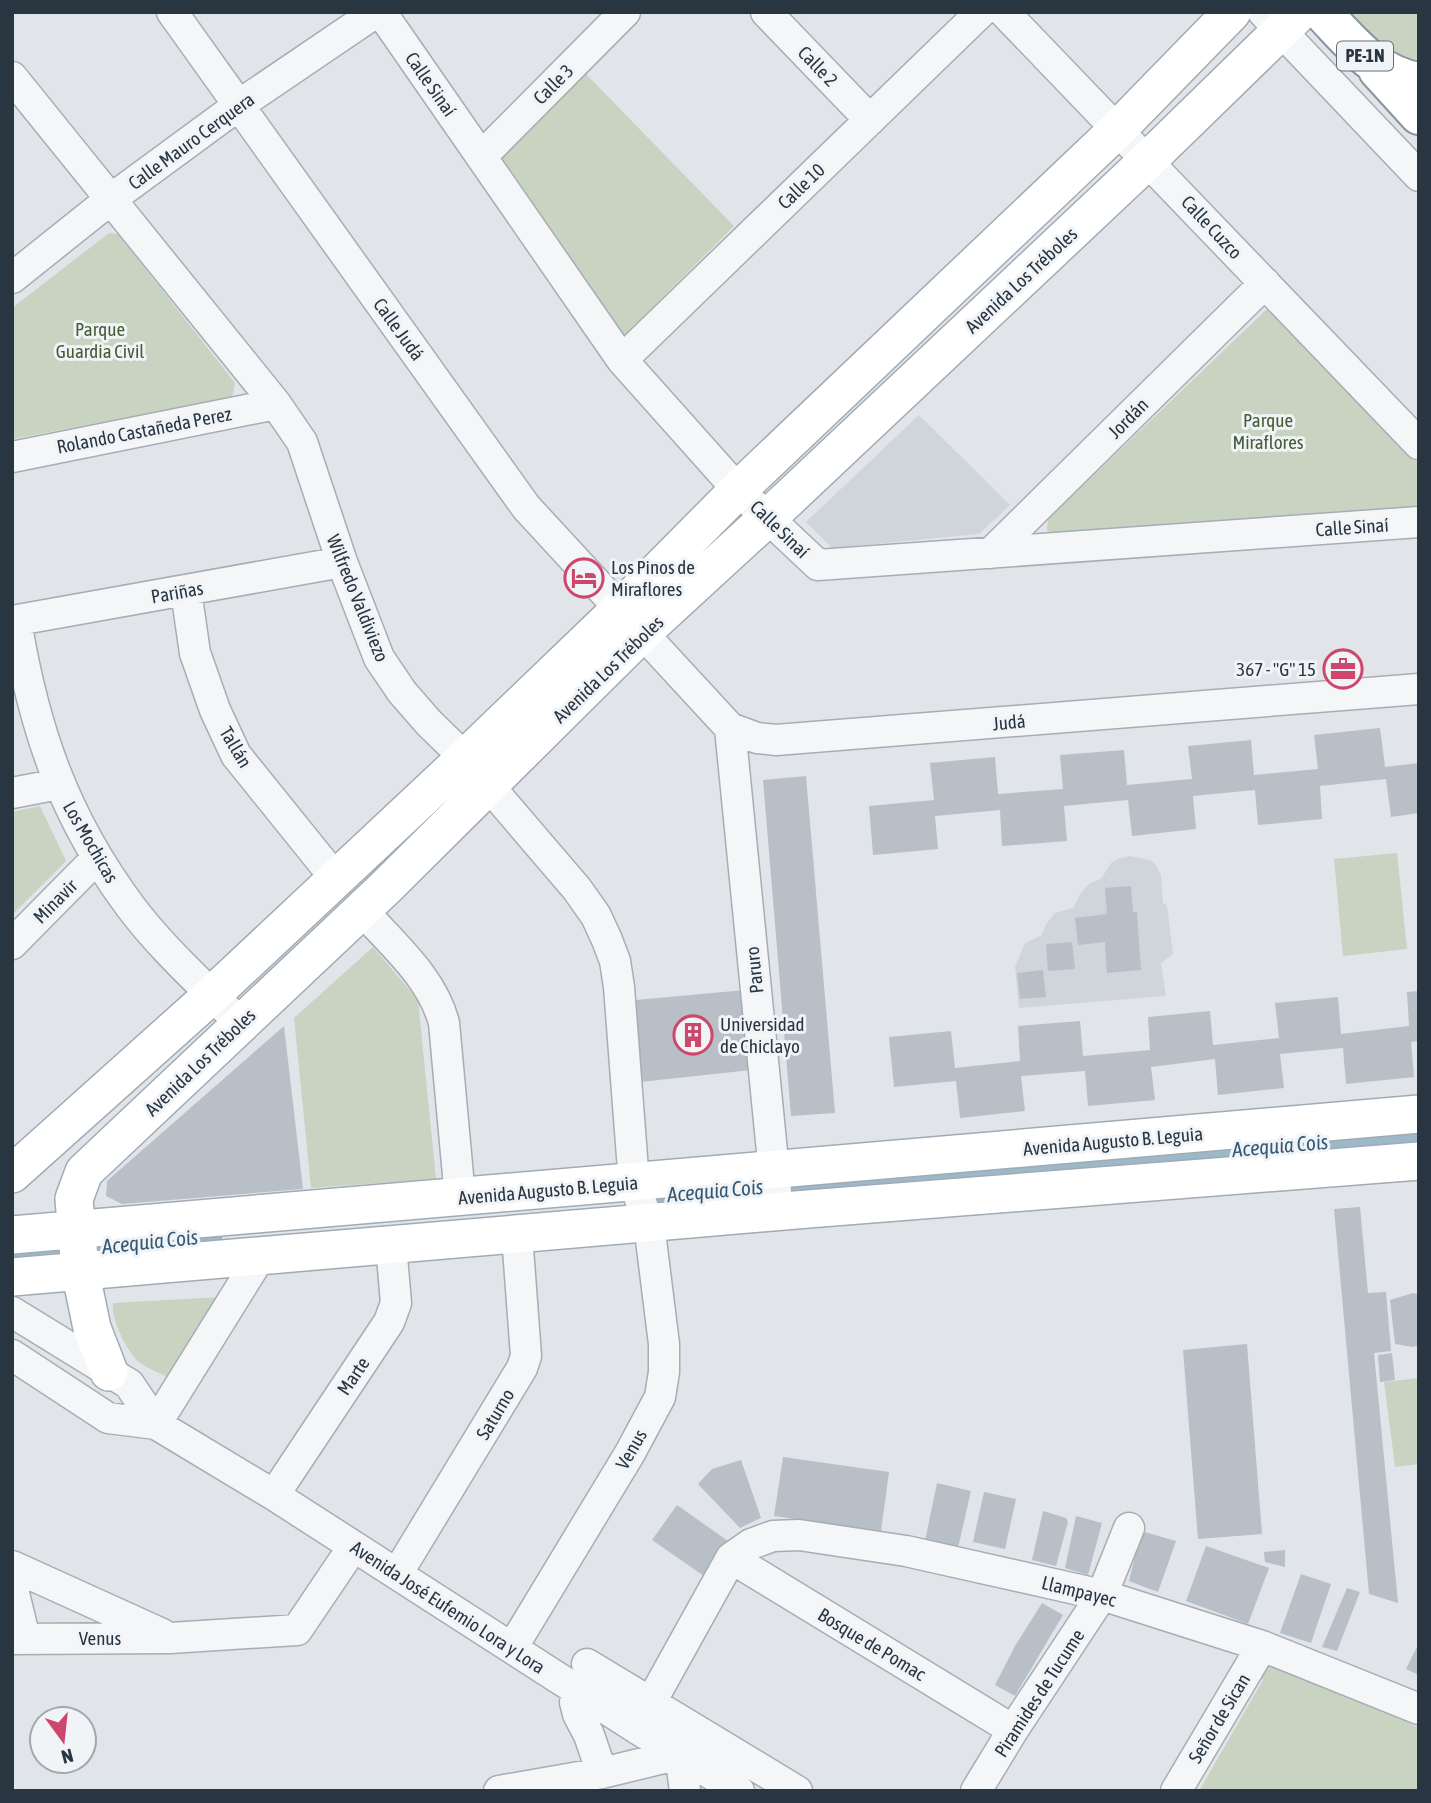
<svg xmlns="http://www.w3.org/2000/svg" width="1431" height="1803" font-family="'Asap Condensed',sans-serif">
<rect width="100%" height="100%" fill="#e1e5ea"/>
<path fill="#cfd5db" d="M 919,415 L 1010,505 L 979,534 L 832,548 L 806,522 Z
M 1130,856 L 1150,860 L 1155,864 L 1161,875 L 1163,903 L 1167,905 L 1173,954 L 1161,963 L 1166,996 L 1019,1008 L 1015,967 L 1025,943 L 1042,935 L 1046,924 L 1055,913 L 1073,908 L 1081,893 L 1090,883 L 1101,879 L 1111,863 L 1117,859 Z"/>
<path fill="#c9d3c2" d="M 1352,12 L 1419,12 L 1419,59 C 1390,60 1369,32 1352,12 Z
M 586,74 L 734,226 L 624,336 L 499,154 Z
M 109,233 L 118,234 L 235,383 L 232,398 L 12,439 L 12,308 Z
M 1269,307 L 1277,308 L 1419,464 L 1419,508 L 1055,536 L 1047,530 L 1048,519 Z
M 40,806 L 66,861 L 12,915 L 12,812 Z
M 1397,853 L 1407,949 L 1343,956 L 1334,859 Z
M 373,947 L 418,1000 L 436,1179 L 311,1188 L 294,1018 Z
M 221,1297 L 170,1379 C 160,1373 149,1369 140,1363 C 128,1354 110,1318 113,1303 Z
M 1419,1378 L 1419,1464 L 1395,1467 L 1384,1382 Z
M 1275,1663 L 1287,1671 L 1286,1673 L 1375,1705 L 1419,1728 L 1419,1791 L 1199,1791 L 1263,1680 L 1259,1674 L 1268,1665 Z"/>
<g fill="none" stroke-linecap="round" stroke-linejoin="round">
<path stroke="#9cb8c9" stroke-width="23" d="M 636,1199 L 867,1182 L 1419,1135
M 12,1256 L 211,1236"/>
</g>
<path fill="#b8bfc6" d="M 1380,728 L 1385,767 L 1419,763 L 1419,813 L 1391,817 L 1386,779 L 1320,786 L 1322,819 L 1258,825 L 1255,790 L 1193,796 L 1196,829 L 1132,836 L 1128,800 L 1064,806 L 1067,841 L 1002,846 L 1000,810 L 935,816 L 938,849 L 873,855 L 869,806 L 934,800 L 930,763 L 995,757 L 998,794 L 1063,789 L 1060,755 L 1124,750 L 1127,785 L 1192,779 L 1188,746 L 1251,740 L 1254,775 L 1318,769 L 1314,735 Z
M 806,776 L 835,1113 L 791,1116 L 763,780 Z
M 1131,886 L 1133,912 L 1137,912 L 1141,970 L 1107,973 L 1105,942 L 1078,945 L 1075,918 L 1107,914 L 1105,888 Z
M 1072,942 L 1075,969 L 1048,971 L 1046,944 Z
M 1043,970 L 1046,997 L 1020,999 L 1017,973 Z
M 745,990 L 751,1070 L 640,1082 L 636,1000 Z
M 1419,991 L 1419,1041 L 1411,1042 L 1414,1077 L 1346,1084 L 1343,1048 L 1280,1054 L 1284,1088 L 1218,1095 L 1215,1059 L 1151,1067 L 1155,1100 L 1088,1106 L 1085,1071 L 1021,1076 L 1025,1111 L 960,1118 L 956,1081 L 894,1087 L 889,1037 L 951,1031 L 955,1068 L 1020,1061 L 1018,1026 L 1080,1021 L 1083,1056 L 1150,1050 L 1148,1017 L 1210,1011 L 1213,1045 L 1279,1038 L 1275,1003 L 1338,997 L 1341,1034 L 1409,1026 L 1407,992 Z
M 284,1026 L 303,1189 L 122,1204 L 106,1196 L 107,1181 Z
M 1360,1207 L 1368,1293 L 1386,1292 L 1391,1351 L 1374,1353 L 1398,1603 L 1369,1594 L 1334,1209 Z
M 1413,1293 L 1419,1295 L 1419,1345 L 1413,1347 L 1395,1344 L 1390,1300 Z
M 1247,1344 L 1262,1534 L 1198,1539 L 1183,1350 Z
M 1392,1353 L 1395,1380 L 1380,1382 L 1378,1355 Z
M 783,1457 L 889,1472 L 881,1531 L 774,1516 Z
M 741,1460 L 761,1518 L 740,1528 L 698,1484 L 712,1469 Z
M 937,1483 L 971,1491 L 958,1548 L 925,1541 Z
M 984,1492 L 1016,1499 L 1005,1549 L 973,1542 Z
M 677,1505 L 728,1541 L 704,1576 L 652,1540 Z
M 1043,1511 L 1066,1518 L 1068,1522 L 1056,1566 L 1032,1560 Z
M 1076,1516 L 1102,1523 L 1088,1575 L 1065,1568 Z
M 1141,1531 L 1176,1541 L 1158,1592 L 1129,1581 Z
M 1206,1546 L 1269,1568 L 1248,1624 L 1186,1601 Z
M 1285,1550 L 1285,1567 L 1265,1562 L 1264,1552 Z
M 1301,1574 L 1331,1584 L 1311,1643 L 1280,1633 Z
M 1347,1588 L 1360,1592 L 1337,1651 L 1322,1647 Z
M 1042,1603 L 1063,1615 L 1015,1696 L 995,1685 L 1015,1646 Z
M 1419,1643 L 1419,1675 L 1406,1669 Z"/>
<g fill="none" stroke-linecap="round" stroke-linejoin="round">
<g stroke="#a6adb4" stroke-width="33">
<path id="minor" d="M 172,12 L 526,507 L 730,728 L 757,738 L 776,740 L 1419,689
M 381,12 L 622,360 L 738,490 L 818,565 L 1419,522
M 766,12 L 870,120
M 1004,12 L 1419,444
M 1263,12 L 1419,176
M 12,77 L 276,404 L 302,442 L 342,562 L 379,658 L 402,692 L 429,723 L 465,758 L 577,889 L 596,916 L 607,940 L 615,961 L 619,987 L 634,1183 L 649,1224 L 664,1344 L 664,1372 L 660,1397 L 630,1453 L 512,1648
M 482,156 L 625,12
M 12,278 L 111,199 L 239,105 L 376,12
M 622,360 L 981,12
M 12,457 L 276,404
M 991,553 L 1265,283
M 186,591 L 195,653 L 215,710 L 236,755 L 336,879
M 12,621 L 342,562
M 16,621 C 34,730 64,817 130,906 C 162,949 203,985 240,1023
M 730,728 L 778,1212
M 12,793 L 59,784
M 362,910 C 392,944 432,977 444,1023 L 460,1197
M 12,944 L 97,858
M 12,1312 L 129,1384 L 156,1424 L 274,1495 L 636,1728 L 739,1791
M 12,1355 L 108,1418 L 156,1424
M 156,1424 L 261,1255
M 274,1495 L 389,1322 L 396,1303 L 391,1245
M 731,1558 L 1013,1730
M 12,1566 L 162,1634
M 397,1574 L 522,1368 L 526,1356 L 517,1235
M 12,1585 L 25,1639
M 12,1639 L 170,1638 L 297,1630 L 353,1547
M 587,1664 L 797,1791
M 579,1691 L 575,1702 L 578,1714 L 589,1735 L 602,1773
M 651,1702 L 731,1558 L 751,1544 L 773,1536 L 799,1535 L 906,1551 L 1102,1595 L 1262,1646 L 1419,1709
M 499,1791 L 602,1773 L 680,1754 L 685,1791
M 976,1791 L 1013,1730 L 1102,1595 L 1129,1528
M 1176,1791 L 1262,1646"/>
</g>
<g stroke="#a0abb5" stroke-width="40">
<path id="major" d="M 12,1174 L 213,994 L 465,758 L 620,609 L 738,490 L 1118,129 L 1232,12
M 12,1235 L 1419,1114
M 12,1277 L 808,1209 L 1419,1161
M 109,1372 L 92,1328 L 80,1270 L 74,1199 L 84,1172 L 385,888 L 643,632 L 789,498 L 1148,160 L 1300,12"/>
</g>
<g stroke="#8895a0" stroke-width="42">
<path id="highway" d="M 1322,12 C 1351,42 1375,75 1419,82
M 1378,70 L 1419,115"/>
</g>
<use href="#minor" stroke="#f4f6f8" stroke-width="30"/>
<use href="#major" stroke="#fff" stroke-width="37"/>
<use href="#highway" stroke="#fff" stroke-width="38"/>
</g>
<defs>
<g id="hotel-ring" transform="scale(2.0125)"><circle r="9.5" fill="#f1f4f7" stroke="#cd476d" stroke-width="1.5"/><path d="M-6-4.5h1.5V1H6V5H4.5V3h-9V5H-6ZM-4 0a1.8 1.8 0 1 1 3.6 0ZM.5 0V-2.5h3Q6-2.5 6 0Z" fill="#cd476d"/></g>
<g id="office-ring" transform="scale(2.0125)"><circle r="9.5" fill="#f1f4f7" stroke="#cd476d" stroke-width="1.5"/><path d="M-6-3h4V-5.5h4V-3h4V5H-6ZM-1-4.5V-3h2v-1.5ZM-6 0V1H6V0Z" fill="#cd476d"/></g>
<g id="building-ring" transform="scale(2.0125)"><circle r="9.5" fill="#f1f4f7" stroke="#cd476d" stroke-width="1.5"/><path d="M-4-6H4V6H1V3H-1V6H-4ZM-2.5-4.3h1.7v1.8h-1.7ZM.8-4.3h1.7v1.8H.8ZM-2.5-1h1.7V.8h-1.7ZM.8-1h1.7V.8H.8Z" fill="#cd476d"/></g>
</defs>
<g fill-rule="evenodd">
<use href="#hotel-ring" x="584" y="578"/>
<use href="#office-ring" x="1343" y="669"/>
<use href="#building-ring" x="693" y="1035"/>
</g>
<g text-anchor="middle" stroke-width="6" stroke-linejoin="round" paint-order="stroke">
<rect fill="#f1f4f7" stroke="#656e78" stroke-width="2" x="1337" y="41.5" width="56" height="29" rx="5"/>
<g font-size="18" font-weight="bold" fill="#293541">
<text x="1365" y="62">PE-1N</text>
</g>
<g font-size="19" fill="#293541" stroke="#f1f4f7">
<text transform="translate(818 66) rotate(46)" y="7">Calle 2</text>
<text transform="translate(431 84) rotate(55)" y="7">Calle Sinaí</text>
<text transform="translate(553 84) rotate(-45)" y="7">Calle 3</text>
<text transform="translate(191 141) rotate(-36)" y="7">Calle Mauro Cerquera</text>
<text transform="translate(801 186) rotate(-44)" y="7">Calle 10</text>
<text transform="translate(1212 227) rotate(47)" y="7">Calle Cuzco</text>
<text transform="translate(1021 280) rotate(-43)" y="7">Avenida Los Tréboles</text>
<text transform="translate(399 329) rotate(54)" y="7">Calle Judá</text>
<text transform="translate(1128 418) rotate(-45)" y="7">Jordán</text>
<text transform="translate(144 430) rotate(-11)" y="7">Rolando Castañeda Perez</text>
<text transform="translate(1352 527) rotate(-4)" y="7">Calle Sinaí</text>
<text transform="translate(780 529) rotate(44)" y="7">Calle Sinaí</text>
<text transform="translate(177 592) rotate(-10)" y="7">Pariñas</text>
<text transform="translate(358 598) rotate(68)" y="7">Wilfredo Valdiviezo</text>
<text transform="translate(608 669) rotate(-44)" y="7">Avenida Los Tréboles</text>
<text transform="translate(1009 722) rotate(-5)" y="7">Judá</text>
<text transform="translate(236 747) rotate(59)" y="7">Tallán</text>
<text transform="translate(91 842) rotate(60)" y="7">Los Mochicas</text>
<text transform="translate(55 901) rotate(-45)" y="7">Minavir</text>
<text transform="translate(754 970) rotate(-96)" y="7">Paruro</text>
<text transform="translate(200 1062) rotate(-44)" y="7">Avenida Los Tréboles</text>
<text transform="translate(1113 1141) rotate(-5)" y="7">Avenida Augusto B. Leguia</text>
<text transform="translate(548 1190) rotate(-5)" y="7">Avenida Augusto B. Leguia</text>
<text transform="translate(353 1376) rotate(-56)" y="7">Marte</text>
<text transform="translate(495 1414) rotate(-59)" y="7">Saturno</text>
<text transform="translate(631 1449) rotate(-60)" y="7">Venus</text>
<text transform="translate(1079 1591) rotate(14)" y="7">Llampayec</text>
<text transform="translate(448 1607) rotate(33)" y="7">Avenida José Eufemio Lora y Lora</text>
<text x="100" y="1645">Venus</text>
<text transform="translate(872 1644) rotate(31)" y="7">Bosque de Pomac</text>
<text transform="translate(1039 1693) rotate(-57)" y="7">Piramides de Tucume</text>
<text transform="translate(1219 1718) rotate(-59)" y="7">Señor de Sican</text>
</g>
<g font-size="19" fill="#435d37" stroke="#f1f4f7">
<text x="100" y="336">Parque<tspan x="100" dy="22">Guardia Civil</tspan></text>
<text x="1268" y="427">Parque<tspan x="1268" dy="22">Miraflores</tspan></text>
</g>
<g font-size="19" fill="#293541" stroke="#f1f4f7" text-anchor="start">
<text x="611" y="574">Los Pinos de<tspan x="611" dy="22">Miraflores</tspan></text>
<text x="1316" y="676" text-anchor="end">367 - "G" 15</text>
<text x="720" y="1031">Universidad<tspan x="720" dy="22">de Chiclayo</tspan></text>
</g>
<g font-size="21" font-style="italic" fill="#345975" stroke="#f1f4f7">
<text transform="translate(1280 1146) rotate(-5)" y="7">Acequia Cois</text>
<text transform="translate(715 1191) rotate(-5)" y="7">Acequia Cois</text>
<text transform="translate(150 1242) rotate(-6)" y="7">Acequia Cois</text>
</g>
</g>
<rect width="1431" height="1803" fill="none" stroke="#293541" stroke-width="28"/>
<g transform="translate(63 1740) rotate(165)"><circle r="33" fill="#f1f4f7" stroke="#a1a8ae" stroke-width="2"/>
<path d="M0-5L12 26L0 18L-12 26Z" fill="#cd476d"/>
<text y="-10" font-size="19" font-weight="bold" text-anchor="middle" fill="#293541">N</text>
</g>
</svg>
